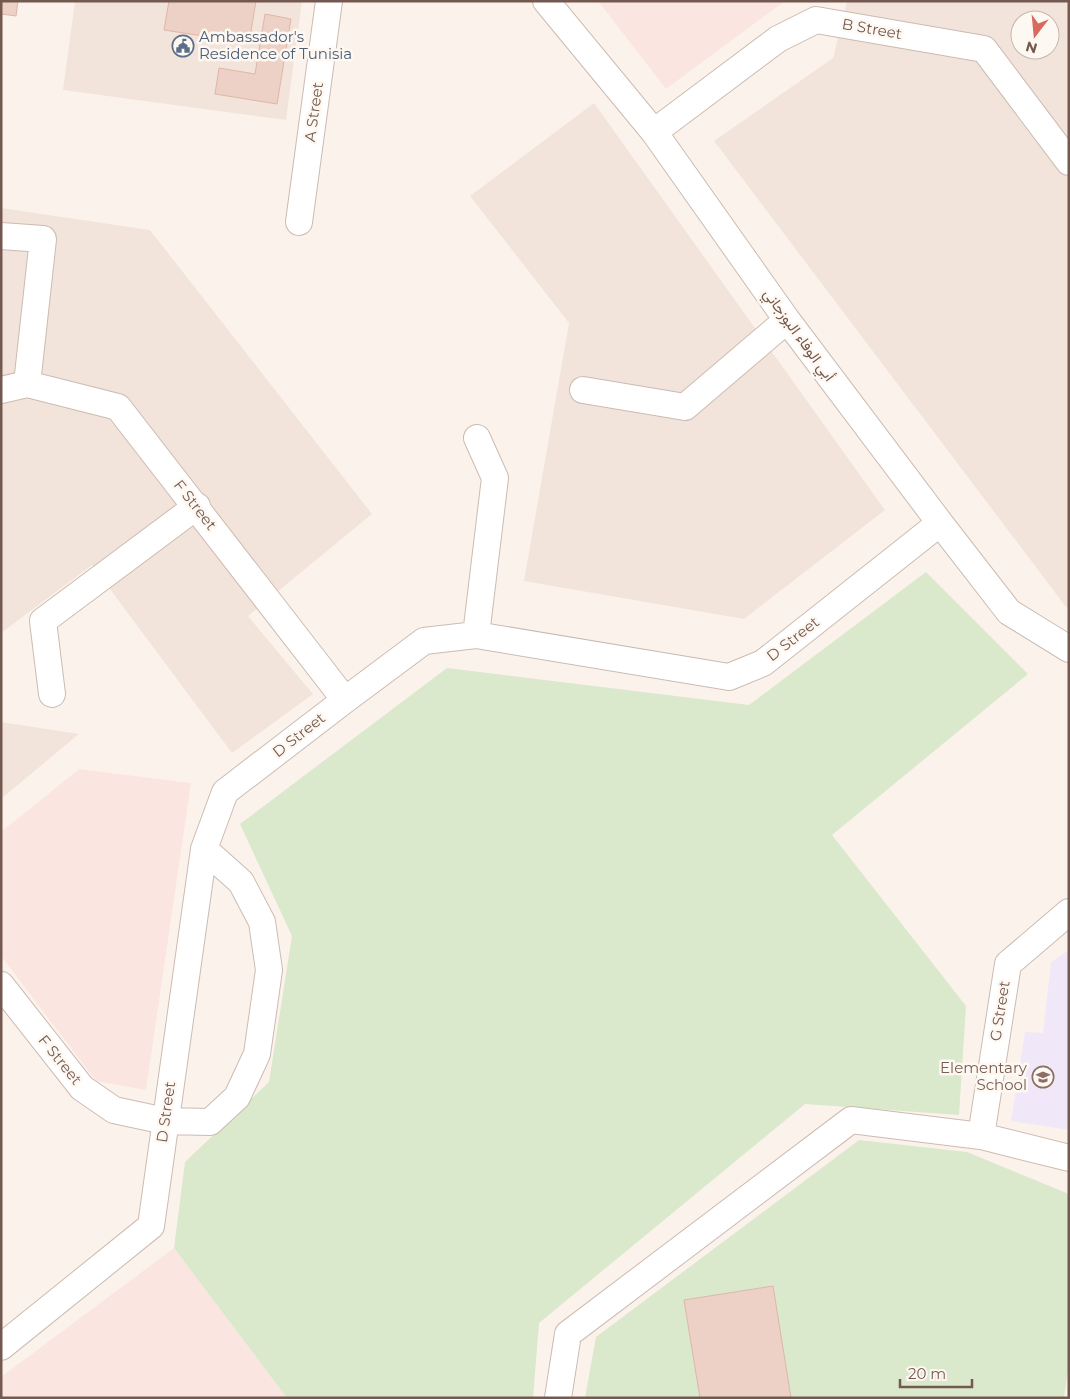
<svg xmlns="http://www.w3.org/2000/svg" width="1070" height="1399" font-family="Montserrat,Vazirmatn,sans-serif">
<rect width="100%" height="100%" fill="#fbf3eb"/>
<path fill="#f2e4da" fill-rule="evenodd" d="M 75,1 L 302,1 L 286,120 L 63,90 Z
M 847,1 L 1069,1 L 1069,608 L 1066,607 L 714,141 L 833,58 ZM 1020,20 L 1050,20 L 1050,50 L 1020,50 Z
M 594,103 L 885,510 L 744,619 L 524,581 L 569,323 L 470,196 Z
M 1,208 L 150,230 L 372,514 L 248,616 L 313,694 L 232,753 L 92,565 L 1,633 Z
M 1,722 L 79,734 L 1,799 Z"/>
<path fill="#fae5e1" d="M 598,1 L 785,1 L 666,89 Z
M 79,769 L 191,783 L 146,1090 L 96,1081 L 1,956 L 1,832 Z
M 174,1248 L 287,1398 L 1,1398 L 1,1377 Z"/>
<path fill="#f0e8f8" d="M 1069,950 L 1069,1130 L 1011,1121 L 1025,1032 L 1043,1033 L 1051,962 Z"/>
<path fill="#dae8cb" d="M 926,572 L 1028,674 L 832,835 L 966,1006 L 959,1115 L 805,1104 L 539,1323 L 533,1398 L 287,1398 L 174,1248 L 185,1162 L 269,1082 L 292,936 L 240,824 L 447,668 L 749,705 Z
M 859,1140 L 967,1152 L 1069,1194 L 1069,1364 L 1064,1398 L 585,1398 L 596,1337 Z"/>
<path fill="#eed1c6" stroke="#dfb6a8" d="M 1,1 L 18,1 L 16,16 L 1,14 Z
M 169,1 L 256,1 L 249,43 L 164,30 Z
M 265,14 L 291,19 L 277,104 L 215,94 L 219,68 L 255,74 Z
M 773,1286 L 791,1398 L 700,1398 L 684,1300 Z"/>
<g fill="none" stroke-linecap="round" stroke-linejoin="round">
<g stroke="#ccbbb2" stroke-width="28">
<path id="minor" d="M 546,1 L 654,132 L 787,320 L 940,523 L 1009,612 L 1069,649
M 654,132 L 778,39 L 816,20 L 984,49 L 1069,162
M 299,222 L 329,1
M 1,236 L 43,239 L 27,384
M 1,390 L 27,384 L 118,407 L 345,700
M 583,390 L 685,407 L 787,320
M 476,635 L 495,478 L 477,438
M 52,694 L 43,621 L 197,506
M 1,985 L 82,1088 L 114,1110 L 165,1121 L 210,1122 L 237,1097 L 257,1054 L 269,970 L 262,922 L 241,882 L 204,849
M 981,1136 L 1008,964 L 1069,912
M 1,1347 L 151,1226 L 204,849 L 225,792 L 345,700 L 424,641 L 476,635 L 729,677 L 763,663 L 940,523
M 558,1398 L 568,1334 L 851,1120 L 981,1136 L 1069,1158"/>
</g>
<use href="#minor" stroke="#fff" stroke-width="26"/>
</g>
<defs>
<g id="civic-ring" transform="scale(1.125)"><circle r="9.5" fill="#fef8f2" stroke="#5c6f8a" stroke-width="1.5"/><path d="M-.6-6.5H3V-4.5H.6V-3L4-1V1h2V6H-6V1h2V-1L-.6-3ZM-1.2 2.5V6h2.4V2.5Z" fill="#5c6f8a"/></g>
<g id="school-ring" transform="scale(1.125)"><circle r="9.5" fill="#fef8f2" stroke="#8d6e63" stroke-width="1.5"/><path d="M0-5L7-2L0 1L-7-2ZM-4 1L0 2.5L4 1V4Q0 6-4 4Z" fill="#8d6e63"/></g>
</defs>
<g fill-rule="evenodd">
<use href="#civic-ring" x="183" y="46"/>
<use href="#school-ring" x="1043" y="1077"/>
</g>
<g text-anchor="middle" stroke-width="5" stroke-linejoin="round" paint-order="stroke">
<g font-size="15" fill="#745950" stroke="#fef8f2">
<text transform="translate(872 29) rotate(10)" y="5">B Street</text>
<text transform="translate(314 112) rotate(-82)" y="5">A Street</text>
<text transform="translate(799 335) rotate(54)" y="5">أبي الوفاء البوزجاني</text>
<text transform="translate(195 505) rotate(52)" y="5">F Street</text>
<text transform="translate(793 639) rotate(-38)" y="5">D Street</text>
<text transform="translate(299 735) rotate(-38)" y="5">D Street</text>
<text transform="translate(1000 1011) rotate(-81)" y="5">G Street</text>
<text transform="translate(60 1060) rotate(51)" y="5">F Street</text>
<text transform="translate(166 1112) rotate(-82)" y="5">D Street</text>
</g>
<g font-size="15" fill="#4e5e75" stroke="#fef8f2" text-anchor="start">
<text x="199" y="42">Ambassador's<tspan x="199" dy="17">Residence of Tunisia</tspan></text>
</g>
<g font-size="15" fill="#785e54" stroke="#fef8f2" text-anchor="end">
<text x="1027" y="1073">Elementary<tspan x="1027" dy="17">School</tspan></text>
</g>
</g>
<rect width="1070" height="1399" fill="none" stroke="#745950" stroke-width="5"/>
<g transform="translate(1035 35) rotate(196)"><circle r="24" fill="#fef8f2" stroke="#c7b8b1"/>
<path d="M0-4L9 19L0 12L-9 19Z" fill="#d86a5e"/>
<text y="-8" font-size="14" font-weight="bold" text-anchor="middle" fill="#745950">N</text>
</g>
<path d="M900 1379v8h72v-8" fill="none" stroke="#745950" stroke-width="2.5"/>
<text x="908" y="1379" font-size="15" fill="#745950" stroke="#fef8f2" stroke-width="4" paint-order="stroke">20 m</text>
</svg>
